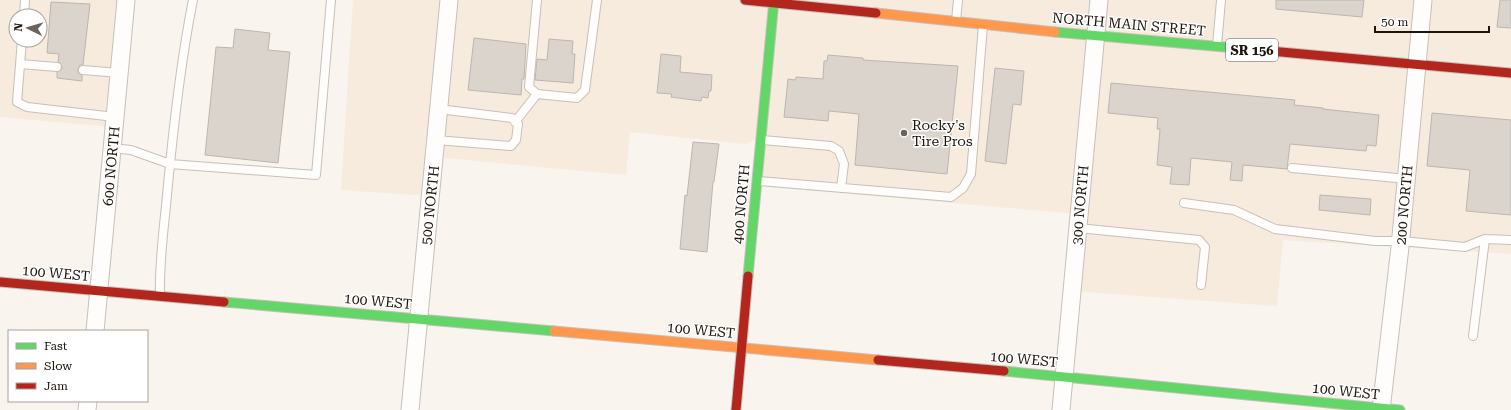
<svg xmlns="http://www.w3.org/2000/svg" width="1511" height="410" font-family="'Roboto Serif',serif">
<rect width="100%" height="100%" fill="#f9f4ee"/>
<path fill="#f7ebde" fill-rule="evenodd" d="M 0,0 L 126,0 L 114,127 L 0,117 ZM 16,16 L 40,16 L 40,40 L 16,40 Z
M 353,0 L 1511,0 L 1511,254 L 1283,240 L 1277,306 L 1072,291 L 1079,214 L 757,186 L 761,137 L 745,144 L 630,132 L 626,175 L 435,157 L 430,196 L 341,190 Z"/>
<path fill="#dad4cd" stroke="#bcb6b0" d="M 1276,0 L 1364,0 L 1362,17 L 1276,9 Z
M 1500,0 L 1511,0 L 1511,28 L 1497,27 Z
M 51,2 L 90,4 L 83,65 L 80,65 L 78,69 L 78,73 L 82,75 L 82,81 L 57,78 L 57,72 L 61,70 L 62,67 L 60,63 L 58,62 L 59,54 L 47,53 Z
M 235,29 L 270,33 L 268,50 L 290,52 L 278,163 L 205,155 L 216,47 L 233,48 Z
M 474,38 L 526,44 L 524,79 L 522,79 L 521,95 L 468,90 Z
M 549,39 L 573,41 L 572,54 L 575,54 L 573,83 L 535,80 L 537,59 L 547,60 Z
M 661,54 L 681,56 L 680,72 L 712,75 L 711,91 L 709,91 L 708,98 L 702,97 L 701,101 L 671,97 L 672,94 L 657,93 Z
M 828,55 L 863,58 L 863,60 L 958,66 L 947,174 L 855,165 L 859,114 L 829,111 L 828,121 L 784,117 L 788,79 L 795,80 L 796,77 L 823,79 L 824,61 L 827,61 Z
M 995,68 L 1024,71 L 1021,105 L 1013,104 L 1006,164 L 985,161 Z
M 1111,83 L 1295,100 L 1294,105 L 1323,108 L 1323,109 L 1379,115 L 1376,146 L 1367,145 L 1366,151 L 1290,144 L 1287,169 L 1243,165 L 1242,181 L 1230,180 L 1232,162 L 1191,158 L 1189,185 L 1170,184 L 1172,167 L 1157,165 L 1160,129 L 1157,129 L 1158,118 L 1108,113 Z
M 1432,113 L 1511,120 L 1511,215 L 1466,211 L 1470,170 L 1427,166 Z
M 693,142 L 719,144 L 714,182 L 713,182 L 707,252 L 680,249 L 685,195 L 687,196 Z
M 1320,195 L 1371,199 L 1370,215 L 1319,210 Z"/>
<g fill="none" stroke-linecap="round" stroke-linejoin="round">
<g stroke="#c6c0b9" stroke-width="10">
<path id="lane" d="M 537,0 L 529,87 L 537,94 L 577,98 L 585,90 L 597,0
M 24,16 L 25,0
M 956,21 L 958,0
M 22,40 L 17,102 L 27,107 L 115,117
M 1217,46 L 1221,0
M 20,64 L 57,67
M 83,70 L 119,73
M 515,122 L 537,94
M 436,140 L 511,146 L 516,140 L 518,124 L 512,118 L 439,109
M 762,140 L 831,146 L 839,151 L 844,164 L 841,188
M 112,148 L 131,150 L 170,164 L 316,175 L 331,0
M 1292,168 L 1407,179
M 758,181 L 951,197 L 963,188 L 971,174 L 983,25
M 1184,203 L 1234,210 L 1275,229 L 1375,241 L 1401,241 L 1465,247 L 1485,239 L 1511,240
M 1078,228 L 1199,240 L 1205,247 L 1201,285
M 160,295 C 159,262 164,228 167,195 C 173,130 180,64 193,0
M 1473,336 L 1485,239"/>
</g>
<g stroke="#c6c0b9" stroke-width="19">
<path id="street" d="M 95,331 L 126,0
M 87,410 L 88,401
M 410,410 L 449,0
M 1061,410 L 1099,0
M 1381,410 L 1400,247 L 1423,0"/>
</g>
<g stroke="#c6c0b9" stroke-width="11">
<path id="fast" d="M 1055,32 L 1269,51
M 748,276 L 774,0
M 224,302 L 554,331
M 1004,371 L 1400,410"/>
</g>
<g stroke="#c6c0b9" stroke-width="11">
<path id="slow" d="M 876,13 L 1055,32
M 554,331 L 878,360"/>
</g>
<g stroke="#c6c0b9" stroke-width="11">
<path id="jam" d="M 745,0 L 876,13
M 1269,51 L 1511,73
M 0,282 L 224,302
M 878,360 L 1004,371
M 736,410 L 748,276"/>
</g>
<use href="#lane" stroke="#fefdfc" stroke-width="8"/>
<use href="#street" stroke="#fefdfc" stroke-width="17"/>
<use href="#fast" stroke="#63d668" stroke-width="9"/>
<use href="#slow" stroke="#ff974d" stroke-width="9"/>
<use href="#jam" stroke="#b3261e" stroke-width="9"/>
</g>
<circle fill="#6a635c" stroke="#fff" stroke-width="1.5" cx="904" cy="133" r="4"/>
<g text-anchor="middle" stroke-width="3" stroke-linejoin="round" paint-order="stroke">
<rect fill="#fff" stroke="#615b56" stroke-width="1" x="1226" y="39" width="52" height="22" rx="3"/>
<g font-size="13" font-weight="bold" fill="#1d150d">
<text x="1252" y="55">SR 156</text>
</g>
<g font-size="14" fill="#1d150d" stroke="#fff">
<text transform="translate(1129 24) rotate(5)" y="5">NORTH MAIN STREET</text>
<text transform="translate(111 166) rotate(-85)" y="5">600 NORTH</text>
<text transform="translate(741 204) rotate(-85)" y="5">400 NORTH</text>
<text transform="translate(430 205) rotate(-84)" y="5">500 NORTH</text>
<text transform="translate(1080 205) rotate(-85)" y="5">300 NORTH</text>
<text transform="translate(1404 205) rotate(-85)" y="5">200 NORTH</text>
<text transform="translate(56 273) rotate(5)" y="5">100 WEST</text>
<text transform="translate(378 301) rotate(5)" y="5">100 WEST</text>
<text transform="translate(701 330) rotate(5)" y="5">100 WEST</text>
<text transform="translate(1024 359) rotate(5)" y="5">100 WEST</text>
<text transform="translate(1346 391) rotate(6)" y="5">100 WEST</text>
</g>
<g font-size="14" fill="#1d150d" stroke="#fff" text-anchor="start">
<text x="912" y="130">Rocky's<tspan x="912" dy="16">Tire Pros</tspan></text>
</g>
</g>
<rect x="8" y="330" width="140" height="72" fill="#ffffff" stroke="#a5a19e"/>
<rect x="16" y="343" width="20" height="6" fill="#63d668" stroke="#a5a19e"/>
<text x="44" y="350" font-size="12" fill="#1d150d">Fast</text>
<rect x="16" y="363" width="20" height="6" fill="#ff974d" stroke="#a5a19e"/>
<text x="44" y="370" font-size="12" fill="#1d150d">Slow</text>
<rect x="16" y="383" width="20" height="6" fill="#b3261e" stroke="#a5a19e"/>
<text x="44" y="390" font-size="12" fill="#1d150d">Jam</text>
<g transform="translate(28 28) rotate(275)"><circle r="19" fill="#ffffff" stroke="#a5a19e"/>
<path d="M0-3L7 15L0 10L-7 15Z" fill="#6a635c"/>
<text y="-6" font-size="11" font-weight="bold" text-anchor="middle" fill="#1d150d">N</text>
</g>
<path d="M1375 26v6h114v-6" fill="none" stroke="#1d150d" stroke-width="2"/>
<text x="1381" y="26" font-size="12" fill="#1d150d" stroke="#ffffff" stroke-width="3" paint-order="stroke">50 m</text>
</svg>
